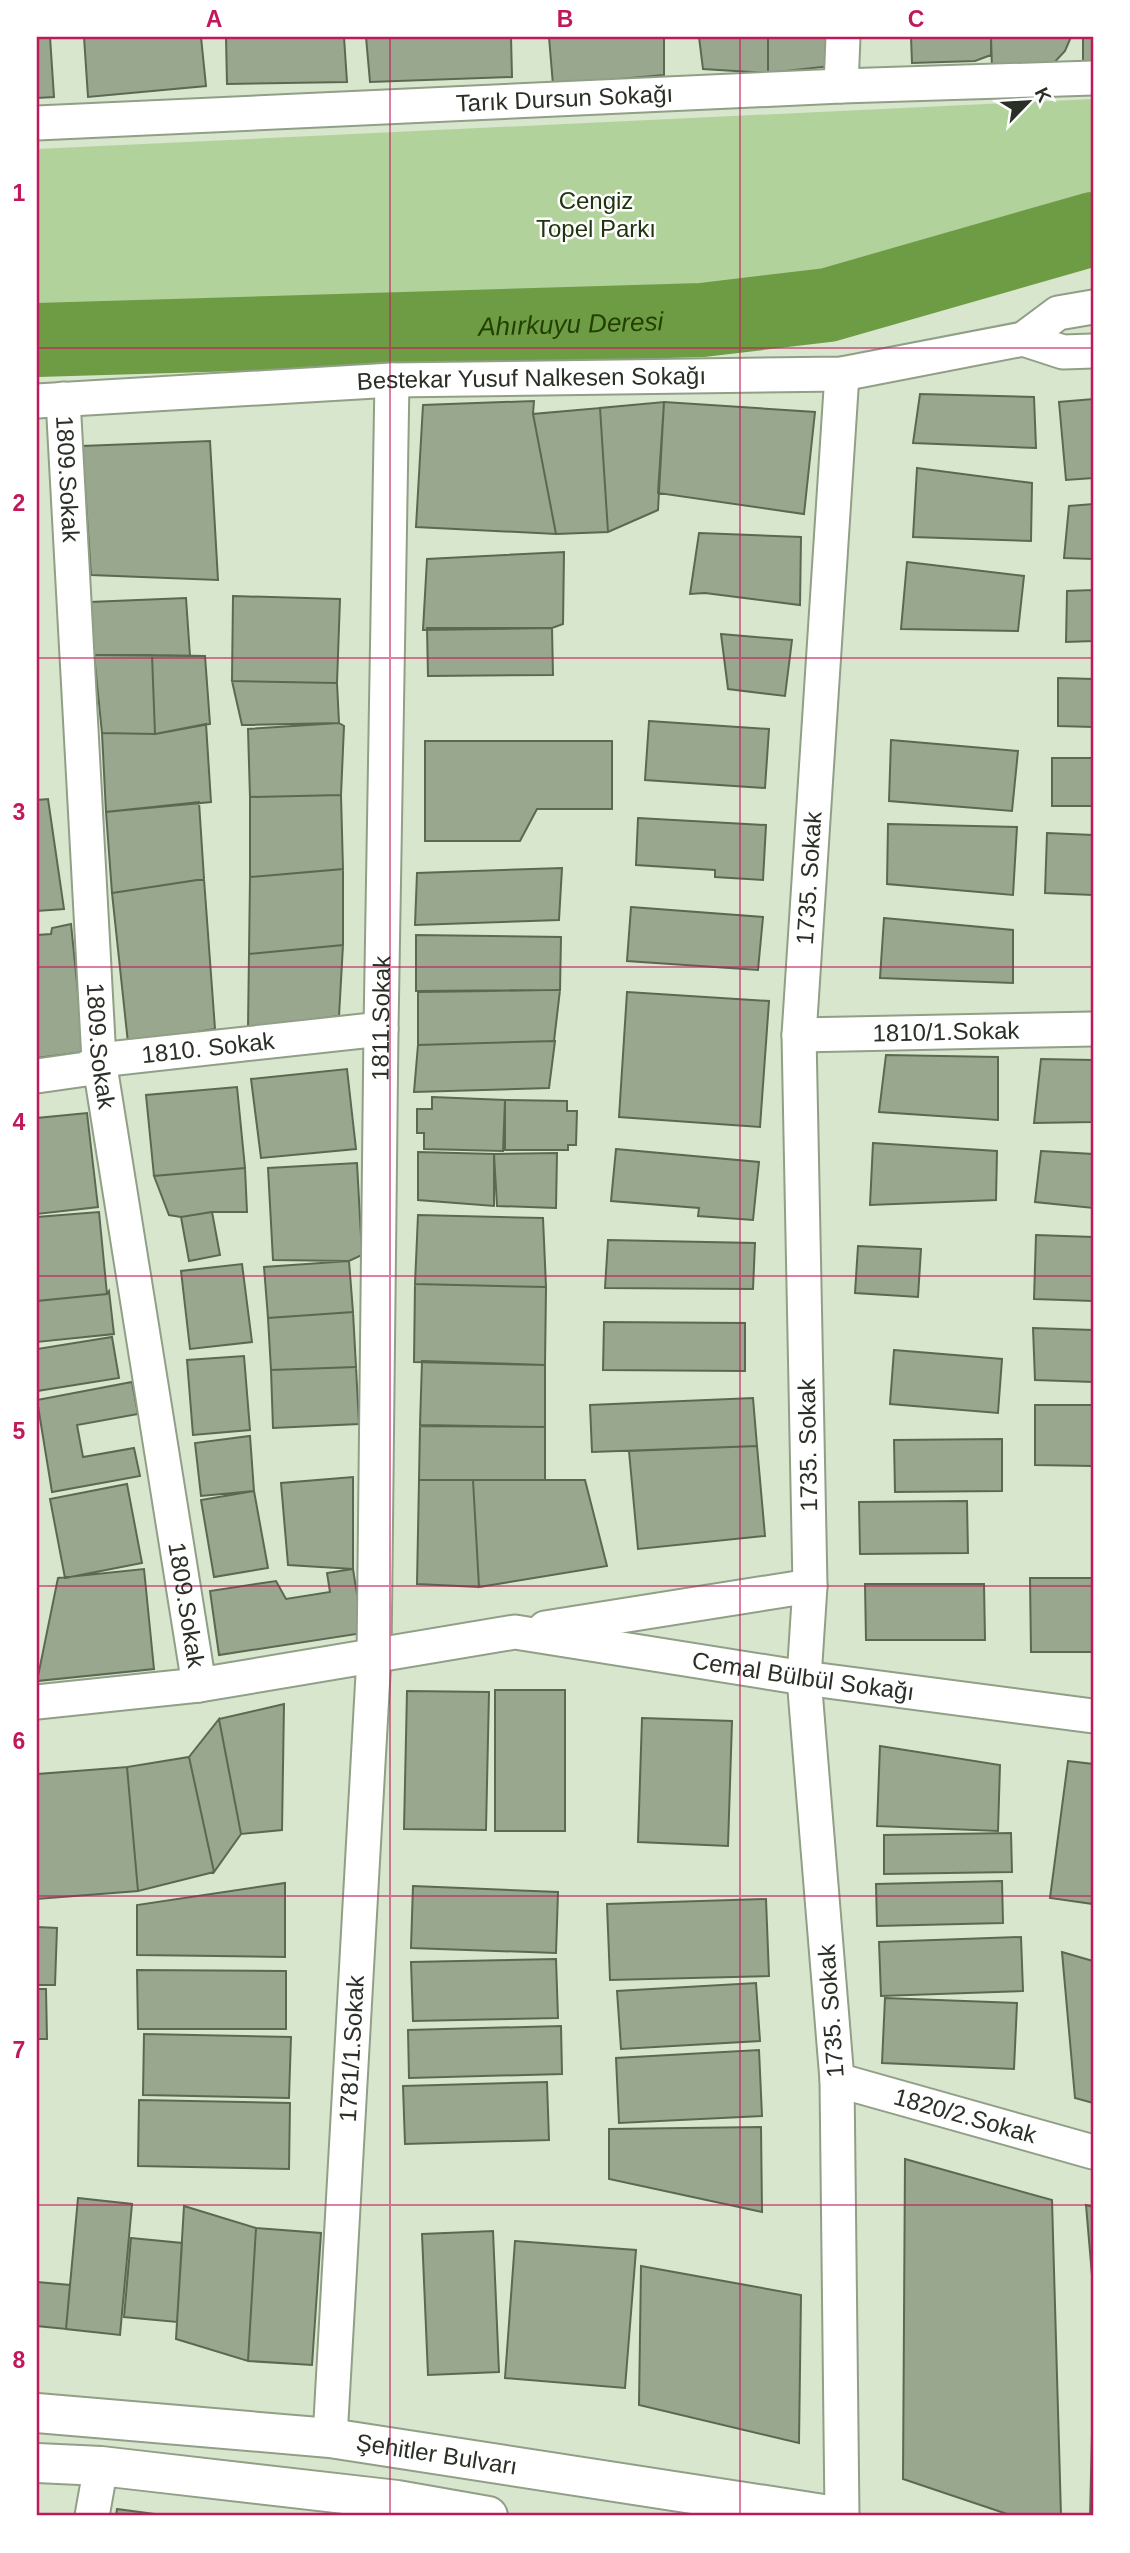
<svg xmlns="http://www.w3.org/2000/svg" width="1130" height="2553" font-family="Helvetica,sans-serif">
<rect width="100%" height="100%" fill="#d7e6cc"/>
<path fill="#b2d29b" d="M 1093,99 L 1093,197 L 838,281 L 597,308 L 37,310 L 37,149 Z"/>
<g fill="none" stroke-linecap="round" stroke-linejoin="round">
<path stroke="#6e9c45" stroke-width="74" id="s1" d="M 37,340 L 702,320 L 828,305 L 1093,229"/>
</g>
<path fill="#98a78e" stroke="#5c6952" stroke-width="2" d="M 37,37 L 50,37 L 54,97 L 37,98 Z
M 84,37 L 201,37 L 206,86 L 88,97 Z
M 226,37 L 344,37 L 347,82 L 227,84 Z
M 366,37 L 511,37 L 512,77 L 370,82 Z
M 549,37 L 664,37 L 664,75 L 553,85 Z
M 699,37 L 768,37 L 768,73 L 703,69 Z
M 768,37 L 833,37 L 831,66 L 768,73 Z
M 911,37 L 991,37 L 991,55 L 975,61 L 912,63 Z
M 991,37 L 1071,37 L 1065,51 L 1050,67 L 992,69 Z
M 1083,37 L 1093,37 L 1093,62 L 1083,62 Z
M 920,394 L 1034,397 L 1036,448 L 913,443 Z
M 1093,399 L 1093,478 L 1066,480 L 1059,402 Z
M 534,401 L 533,414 L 556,534 L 416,527 L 423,405 Z
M 664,402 L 658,510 L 608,532 L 600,408 Z
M 664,402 L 815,412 L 804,514 L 658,493 Z
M 600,408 L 608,532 L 556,534 L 533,414 Z
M 210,441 L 218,580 L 91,575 L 82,446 Z
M 917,468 L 1032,483 L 1031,541 L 913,537 Z
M 1093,504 L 1093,559 L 1064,558 L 1069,506 Z
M 699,533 L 801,537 L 800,605 L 705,593 L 690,594 Z
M 564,552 L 563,624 L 552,628 L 423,630 L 427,559 Z
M 907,562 L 1024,576 L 1018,631 L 901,629 Z
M 1093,590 L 1093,641 L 1066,642 L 1067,591 Z
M 233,596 L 340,599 L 337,683 L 232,681 Z
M 186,598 L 190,656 L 94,655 L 90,602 Z
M 427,628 L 552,628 L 553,675 L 428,676 Z
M 721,634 L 792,640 L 785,696 L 728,689 Z
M 94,655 L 152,655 L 155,734 L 102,733 Z
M 152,655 L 205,656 L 210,724 L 155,734 Z
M 1058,678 L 1093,679 L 1093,727 L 1058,726 Z
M 232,681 L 337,683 L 339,723 L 242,725 Z
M 649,721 L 769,729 L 765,788 L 645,780 Z
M 339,723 L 344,726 L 341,795 L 250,797 L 248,729 Z
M 206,724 L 211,802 L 106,812 L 102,733 L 155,734 Z
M 891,740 L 1018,751 L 1012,811 L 889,801 Z
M 425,741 L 612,741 L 612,809 L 537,809 L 520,841 L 425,841 Z
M 1052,758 L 1093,758 L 1093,806 L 1052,806 Z
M 341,795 L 343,869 L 250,877 L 250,797 Z
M 48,799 L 64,909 L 37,911 L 37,800 Z
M 199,802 L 204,879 L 112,893 L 106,812 Z
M 638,818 L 766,825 L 763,880 L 715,877 L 715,870 L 636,865 Z
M 888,824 L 1017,827 L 1013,895 L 887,884 Z
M 1047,833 L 1093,835 L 1093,895 L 1045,893 Z
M 562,868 L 559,920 L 415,925 L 417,873 Z
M 343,869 L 343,945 L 249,954 L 250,877 Z
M 204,879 L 215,1029 L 128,1043 L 112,893 Z
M 631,907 L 763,917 L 758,970 L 627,961 Z
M 884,918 L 1013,930 L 1013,983 L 880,978 Z
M 71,924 L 84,1052 L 37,1058 L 37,935 L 51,934 L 52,928 Z
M 416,935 L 561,937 L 560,990 L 416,991 Z
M 343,945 L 339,1016 L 248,1028 L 249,954 Z
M 560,990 L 554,1041 L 418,1045 L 418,992 Z
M 627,992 L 769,1001 L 760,1127 L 619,1117 Z
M 555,1041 L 549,1088 L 414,1092 L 418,1045 Z
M 886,1055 L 998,1057 L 998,1120 L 879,1112 Z
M 1041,1059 L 1093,1060 L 1093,1122 L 1034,1123 Z
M 347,1069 L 356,1149 L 261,1158 L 251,1079 Z
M 237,1087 L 245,1168 L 154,1176 L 146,1095 Z
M 432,1097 L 505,1100 L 503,1151 L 424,1149 L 424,1133 L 417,1133 L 417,1109 L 432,1109 Z
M 505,1100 L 567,1101 L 567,1111 L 577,1111 L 576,1145 L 568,1145 L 568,1150 L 505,1150 Z
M 87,1113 L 98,1207 L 37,1214 L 37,1118 Z
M 873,1143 L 997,1151 L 996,1200 L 870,1205 Z
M 616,1149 L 759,1162 L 753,1220 L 698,1216 L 699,1208 L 611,1201 Z
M 1041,1151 L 1093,1154 L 1093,1208 L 1035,1202 Z
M 418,1152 L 494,1154 L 494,1206 L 418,1200 Z
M 557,1153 L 556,1208 L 497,1206 L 494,1154 Z
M 357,1163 L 362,1255 L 349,1261 L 273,1260 L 268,1168 Z
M 245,1168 L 247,1212 L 212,1212 L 181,1217 L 169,1215 L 154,1176 Z
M 99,1212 L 107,1294 L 37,1301 L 37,1217 Z
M 212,1212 L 220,1255 L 189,1261 L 181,1217 Z
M 418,1215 L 543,1218 L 546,1287 L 415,1284 Z
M 1036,1235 L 1093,1237 L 1093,1301 L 1034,1299 Z
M 608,1240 L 755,1243 L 753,1289 L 605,1288 Z
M 858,1246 L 921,1249 L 918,1297 L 855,1293 Z
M 349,1261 L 353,1312 L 268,1318 L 264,1267 Z
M 242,1264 L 252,1342 L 190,1349 L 181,1271 Z
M 415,1284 L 546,1287 L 545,1365 L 414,1362 Z
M 109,1291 L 114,1334 L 37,1342 L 37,1301 L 107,1294 Z
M 353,1312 L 356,1367 L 271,1370 L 268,1318 Z
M 604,1322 L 745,1323 L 745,1371 L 603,1370 Z
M 1033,1328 L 1093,1330 L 1093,1382 L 1035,1380 Z
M 112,1337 L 119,1378 L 37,1391 L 37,1349 Z
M 894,1350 L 1002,1359 L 998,1413 L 890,1404 Z
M 244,1356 L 250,1430 L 193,1435 L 187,1360 Z
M 422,1361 L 545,1365 L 545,1427 L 420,1425 Z
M 356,1367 L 359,1424 L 273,1428 L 271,1370 Z
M 132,1382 L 138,1414 L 77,1425 L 83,1457 L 134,1448 L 140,1476 L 52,1492 L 37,1400 Z
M 753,1398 L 757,1446 L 592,1452 L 590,1405 Z
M 1035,1405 L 1093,1405 L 1093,1466 L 1035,1465 Z
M 420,1426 L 545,1427 L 545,1480 L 419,1480 Z
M 250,1436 L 254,1491 L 201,1496 L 195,1443 Z
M 1002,1439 L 1002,1491 L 895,1492 L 894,1440 Z
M 757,1446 L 765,1536 L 638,1549 L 629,1451 Z
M 353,1477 L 353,1569 L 288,1565 L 281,1483 Z
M 419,1480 L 473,1480 L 479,1587 L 417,1584 Z
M 473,1480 L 585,1480 L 607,1566 L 479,1587 Z
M 127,1484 L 142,1563 L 65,1578 L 50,1499 Z
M 254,1491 L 268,1568 L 214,1577 L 201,1500 Z
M 967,1501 L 968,1553 L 860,1554 L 859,1502 Z
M 144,1569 L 154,1669 L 37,1681 L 58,1578 Z
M 353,1569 L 363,1633 L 219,1655 L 210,1591 L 276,1581 L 286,1599 L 330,1592 L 327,1573 Z
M 1030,1578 L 1093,1578 L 1093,1652 L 1031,1652 Z
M 865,1584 L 984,1584 L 985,1640 L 866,1640 Z
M 495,1690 L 565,1690 L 565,1831 L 495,1831 Z
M 407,1691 L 489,1692 L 486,1830 L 404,1829 Z
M 284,1704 L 282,1830 L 241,1834 L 219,1719 Z
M 642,1718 L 732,1721 L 728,1846 L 638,1842 Z
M 219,1719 L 241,1834 L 214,1872 L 189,1757 Z
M 880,1746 L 1000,1765 L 998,1831 L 877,1826 Z
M 189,1757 L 214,1872 L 138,1891 L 127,1767 Z
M 1068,1761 L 1093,1764 L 1093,1904 L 1050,1898 Z
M 127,1767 L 138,1891 L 37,1899 L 38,1774 Z
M 1011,1833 L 1012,1872 L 884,1874 L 884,1835 Z
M 1002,1881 L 1003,1923 L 877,1926 L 876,1884 Z
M 285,1883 L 285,1957 L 137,1955 L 137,1905 Z
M 413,1886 L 558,1892 L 556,1953 L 411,1948 Z
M 766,1899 L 769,1976 L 610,1980 L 607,1904 Z
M 37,1927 L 57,1928 L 55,1985 L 37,1985 Z
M 1021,1937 L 1023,1991 L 881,1996 L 879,1942 Z
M 1062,1952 L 1093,1961 L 1093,2103 L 1075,2098 Z
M 556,1959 L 558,2018 L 413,2021 L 411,1962 Z
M 137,1970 L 286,1971 L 286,2029 L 138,2029 Z
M 756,1983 L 760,2041 L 621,2049 L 617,1991 Z
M 37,1989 L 46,1989 L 47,2039 L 37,2039 Z
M 885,1998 L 1017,2003 L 1014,2069 L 882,2063 Z
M 561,2026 L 562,2074 L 409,2078 L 408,2030 Z
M 144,2034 L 291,2037 L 289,2098 L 143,2095 Z
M 759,2050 L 762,2116 L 619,2123 L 616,2058 Z
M 547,2082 L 549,2140 L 405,2144 L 403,2086 Z
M 139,2100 L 290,2103 L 289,2169 L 138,2166 Z
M 761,2127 L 762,2212 L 609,2179 L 609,2129 Z
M 905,2159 L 1052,2200 L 1061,2516 L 1013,2516 L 903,2479 Z
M 78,2198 L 132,2204 L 120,2335 L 66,2329 Z
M 1086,2205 L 1093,2207 L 1093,2287 Z
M 184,2206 L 256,2228 L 248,2361 L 176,2339 Z
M 256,2228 L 321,2233 L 312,2365 L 248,2361 Z
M 493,2231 L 499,2372 L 428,2375 L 422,2234 Z
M 131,2238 L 182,2243 L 177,2322 L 124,2317 Z
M 515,2241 L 636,2250 L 625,2388 L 505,2378 Z
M 641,2266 L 801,2295 L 799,2443 L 639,2405 Z
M 37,2282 L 70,2285 L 66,2329 L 37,2326 Z
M 1093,2394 L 1093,2516 L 1090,2516 Z
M 117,2509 L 170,2516 L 116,2516 Z"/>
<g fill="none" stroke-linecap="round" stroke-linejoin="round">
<g stroke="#909f86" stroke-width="37">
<g id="minor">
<path d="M 841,86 L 843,37"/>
<path id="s2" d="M 37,123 L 841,86 L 1093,78"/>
<path d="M 1023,339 L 1063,352 L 1093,351"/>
<path id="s3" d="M 63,399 L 99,1060 L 199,1685"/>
<path id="s4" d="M 37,401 L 392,380 L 842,374 L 1023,339 L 1058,313 L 1093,307"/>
<path id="s5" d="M 799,1035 L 1093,1029"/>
<path id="s6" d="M 37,1076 L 86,1069 L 99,1060 L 381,1029"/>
<path d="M 545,1628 L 810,1586"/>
<path id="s7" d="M 37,1702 L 199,1685 L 515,1632 L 804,1678 L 1093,1716"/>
<path id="s8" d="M 837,2080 L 1093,2152"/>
<path id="s9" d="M 330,2438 L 374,1657 L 381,1029 L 392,380"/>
<path d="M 92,2516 L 101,2466"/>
<path id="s10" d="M 842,2516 L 837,2080 L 804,1678 L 810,1586 L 799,1035 L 842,374"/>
</g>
</g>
<g stroke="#909f86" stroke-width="42">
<g id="tertiary">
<path id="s11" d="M 37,2413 L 330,2438 L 836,2516"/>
<path d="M 37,2463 L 101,2466 L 397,2500 L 488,2516"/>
</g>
</g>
<use href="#minor" stroke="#fff" stroke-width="33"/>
<use href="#tertiary" stroke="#fff" stroke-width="38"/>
</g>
<path fill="none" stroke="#c2185b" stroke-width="2" stroke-opacity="0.55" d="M 390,37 L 390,2516M 740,37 L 740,2516M 37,348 L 1093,348M 37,658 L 1093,658M 37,967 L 1093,967M 37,1276 L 1093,1276M 37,1586 L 1093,1586M 37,1896 L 1093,1896M 37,2205 L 1093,2205"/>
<g text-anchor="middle" stroke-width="5" stroke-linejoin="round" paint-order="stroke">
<g font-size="24" fill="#2a3026" stroke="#fff">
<text dy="8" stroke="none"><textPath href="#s2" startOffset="528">Tarık Dursun Sokağı</textPath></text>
<text dy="8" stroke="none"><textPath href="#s4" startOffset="495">Bestekar Yusuf Nalkesen Sokağı</textPath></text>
<text dy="8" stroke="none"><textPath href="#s3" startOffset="80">1809.Sokak</textPath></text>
<text dy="8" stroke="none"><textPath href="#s10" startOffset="1640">1735. Sokak</textPath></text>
<text dy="8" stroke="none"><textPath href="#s9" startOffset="1421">1811.Sokak</textPath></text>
<text dy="8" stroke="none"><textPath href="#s5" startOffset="147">1810/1.Sokak</textPath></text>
<text dy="8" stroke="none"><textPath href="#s3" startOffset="648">1809.Sokak</textPath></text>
<text dy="8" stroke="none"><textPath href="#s6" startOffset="175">1810. Sokak</textPath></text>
<text transform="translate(808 1445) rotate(-91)" y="8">1735. Sokak</text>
<text dy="8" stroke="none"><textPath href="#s3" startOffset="1214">1809.Sokak</textPath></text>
<text dy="8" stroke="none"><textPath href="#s7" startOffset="775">Cemal Bülbül Sokağı</textPath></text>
<text transform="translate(831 2011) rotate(-94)" y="8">1735. Sokak</text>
<text dy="8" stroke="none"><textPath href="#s9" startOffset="390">1781/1.Sokak</textPath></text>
<text dy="8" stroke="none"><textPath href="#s8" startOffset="133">1820/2.Sokak</textPath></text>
<text dy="8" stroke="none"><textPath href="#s11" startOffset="402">Şehitler Bulvarı</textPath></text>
</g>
<g font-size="24" fill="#213410" stroke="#fff">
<text x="596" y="209">Cengiz<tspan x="596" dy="28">Topel Parkı</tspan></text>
</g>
<g font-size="26" font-style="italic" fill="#234000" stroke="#fff">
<text dy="9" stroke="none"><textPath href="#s1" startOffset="534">Ahırkuyu Deresi</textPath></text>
</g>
</g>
<rect width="1130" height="2553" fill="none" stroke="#ffffff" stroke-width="77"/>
<g transform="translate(1028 102) rotate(65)" stroke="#ffffff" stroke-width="5" paint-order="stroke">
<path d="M0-5L12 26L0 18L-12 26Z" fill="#2a3026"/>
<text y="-10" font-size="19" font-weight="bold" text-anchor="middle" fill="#2a3026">K</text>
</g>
<rect x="38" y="38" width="1054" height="2476" fill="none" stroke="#c2185b" stroke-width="2.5"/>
<g font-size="23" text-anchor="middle" font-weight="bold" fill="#c2185b">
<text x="214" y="27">A</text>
<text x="565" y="27">B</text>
<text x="916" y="27">C</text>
<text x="19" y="201">1</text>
<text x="19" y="511">2</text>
<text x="19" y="820">3</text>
<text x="19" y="1130">4</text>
<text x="19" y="1439">5</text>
<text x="19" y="1749">6</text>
<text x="19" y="2058">7</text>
<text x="19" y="2368">8</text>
</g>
</svg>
